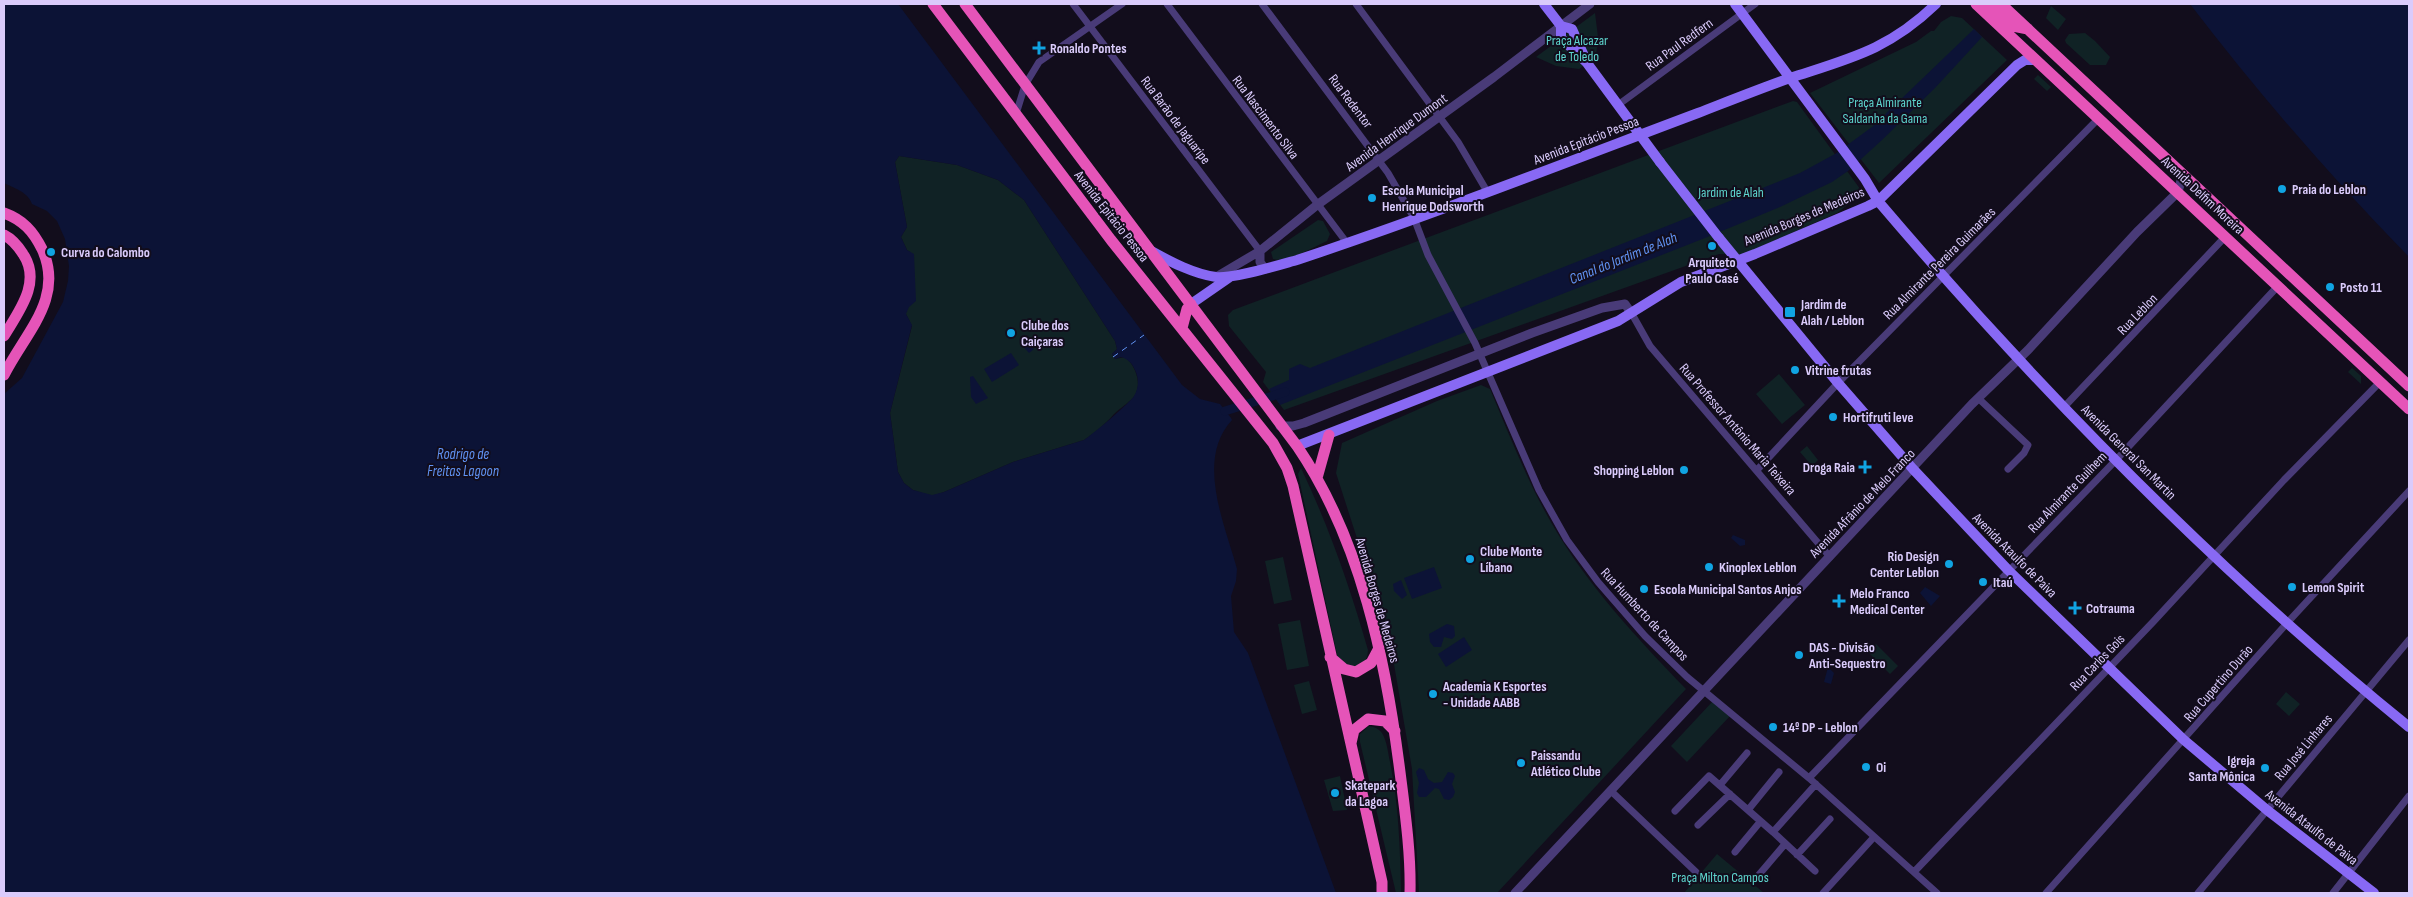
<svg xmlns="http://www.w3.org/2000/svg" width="2413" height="897" font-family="'Sofia Sans Condensed',sans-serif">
<rect width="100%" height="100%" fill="#120d1c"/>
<path fill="#102225" d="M 2051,6 L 2066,19 L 2058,30 L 2046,18 Z
M 1595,13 L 1598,37 L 1596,57 L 1579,69 L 1556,66 L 1536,57 Z
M 1951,16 L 1962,18 L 2007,60 L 1879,183 L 1810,93 L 1916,42 L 1931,31 L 1934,31 L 1941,22 Z
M 2085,33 L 2095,41 L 2110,57 L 2106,65 L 2090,65 L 2066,43 L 2065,40 L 2069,34 Z
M 2038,75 L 2051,87 L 2047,91 L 2034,79 Z
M 1793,101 L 1797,102 L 1863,193 L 1837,213 L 1742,255 L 1719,254 L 1284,410 L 1263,382 L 1266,372 L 1229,326 L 1228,315 L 1233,310 Z
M 899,156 L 957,165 L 998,180 L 1024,200 L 1115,341 L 1117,349 L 1112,354 L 1115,359 L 1125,357 C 1136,366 1144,387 1132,399 C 1127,404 1120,408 1114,414 C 1105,424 1096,432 1084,440 L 1013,462 L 944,492 L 932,496 L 913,490 L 904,483 L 898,472 L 890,413 L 912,326 L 906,314 L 910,252 L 907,250 L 901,237 L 907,227 L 895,162 Z
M 1318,220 L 1323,221 L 1330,234 L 1327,241 C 1313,247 1288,263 1273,259 L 1271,252 Z
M 2352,368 L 2361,376 L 2361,384 L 2348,372 Z
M 1779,374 L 1805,405 L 1782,424 L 1756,394 Z
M 1481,385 L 1490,389 C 1509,434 1527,481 1552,524 C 1588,586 1637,638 1686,689 L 1497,893 L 1419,893 L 1412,769 L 1390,641 L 1336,473 L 1342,443 L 1437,401 Z
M 1807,446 L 1818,460 L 1812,466 L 1800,452 Z
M 1301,468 C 1329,527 1350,587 1368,650 C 1367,664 1362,665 1349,668 L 1338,659 L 1298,474 Z
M 1283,557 L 1292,600 L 1274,604 L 1265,561 Z
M 1300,620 L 1309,666 L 1287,670 L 1278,624 Z
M 1876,644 L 1898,666 L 1890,674 L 1868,652 Z
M 1309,681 L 1317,710 L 1302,714 L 1294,685 Z
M 2286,692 L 2300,704 L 2289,716 L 2276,704 Z
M 1713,701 L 1730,716 L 1687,762 L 1671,746 Z
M 1369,726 C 1374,727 1378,728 1382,733 C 1387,741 1388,753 1390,762 C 1399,806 1400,849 1401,893 L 1396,893 L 1360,742 L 1360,734 Z
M 1340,776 L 1347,810 L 1333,811 L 1324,780 Z
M 1717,854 L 1764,893 L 1684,893 Z"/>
<path fill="#0c1336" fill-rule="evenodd" d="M 4,4 L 898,4 L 1182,385 L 1200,399 L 1220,404 L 1231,418 L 1232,420 C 1195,460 1225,524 1237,569 L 1236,581 L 1231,596 L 1234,632 L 1248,653 L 1336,893 L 4,893 L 4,394 L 22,378 L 63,302 L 68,281 L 69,266 L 65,239 L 57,221 L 47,211 L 32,204 C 28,192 14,188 4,183 ZM 899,156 L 957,165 L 998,180 L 1024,200 L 1115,341 L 1117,349 L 1112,354 L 1115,359 L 1121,357 C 1128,359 1132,363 1135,370 C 1139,378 1139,388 1134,396 C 1131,402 1092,435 1084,440 L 1013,462 L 944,492 L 932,495 L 913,490 L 904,483 L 898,472 L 890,413 L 912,325 L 906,314 L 909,307 L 916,301 L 914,254 L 907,250 L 901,237 L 907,227 L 895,162 Z
M 2190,4 L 2409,4 L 2409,257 C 2331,177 2258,93 2190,4 Z
M 1974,29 L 1982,37 L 1935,88 L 1882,140 L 1848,171 L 1832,182 L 1780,207 L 1705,238 L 1280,405 L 1269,389 L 1289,380 L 1289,369 L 1300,364 L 1310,368 L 1800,173 L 1835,154 L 1872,127 Z
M 1028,338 L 1030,340 L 1030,345 L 1034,349 L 1029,353 L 1022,345 L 1024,340 Z
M 1011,353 L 1019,365 L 992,382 L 984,369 Z
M 973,376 L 988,398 L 976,404 L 971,397 L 970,377 Z
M 1733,535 L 1745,540 L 1745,545 L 1740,546 L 1731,538 Z
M 1434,567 L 1442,588 L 1412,599 L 1404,578 Z
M 1401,580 L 1407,595 L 1402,599 L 1394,591 L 1393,584 Z
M 1925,587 L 1940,596 L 1931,606 L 1920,593 Z
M 1447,624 L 1454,626 L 1455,636 L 1452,639 L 1444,637 L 1441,647 L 1434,647 L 1430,642 L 1429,634 Z
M 1464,637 L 1472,650 L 1446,667 L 1438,654 Z
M 1828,667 L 1834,673 L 1831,684 L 1824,682 Z
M 1419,768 L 1424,770 L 1428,779 L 1434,783 L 1442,782 L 1448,772 L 1453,773 L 1455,776 L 1452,784 L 1455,792 L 1453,797 L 1449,800 L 1444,799 L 1439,789 L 1435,788 L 1426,797 L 1419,797 L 1417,793 L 1419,783 L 1416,772 Z"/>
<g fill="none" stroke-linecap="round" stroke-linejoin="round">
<path stroke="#0c1336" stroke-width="9" d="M 1225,411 L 1285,392"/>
<path stroke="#6193f4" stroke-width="1" stroke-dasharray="6 5" stroke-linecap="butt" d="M 1113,357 L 1144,335"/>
<path stroke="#493b78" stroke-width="7" d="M 1073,4 L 1260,251
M 1167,4 L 1347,243
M 1262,4 L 1388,173 L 1414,218 L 1428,255 L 1475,343 L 1539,490 L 1567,540 L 1598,582 L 1645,636 L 1687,677 L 1809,778 L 1937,893
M 1356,4 L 1458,142 L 1488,193
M 1618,105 L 1755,4
M 1016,114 L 1025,85 L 1039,62 L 1122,4
M 1632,314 L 1650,346 L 1830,557
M 1978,398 L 2028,445 L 2024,453 L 2008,469
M 2065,406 L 2225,237
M 1757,470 L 1838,383 L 2099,118
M 1809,778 L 2117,459 L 2278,286
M 1720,785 L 1747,753
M 1611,791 L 1696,872
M 1748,810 L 1779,772
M 1675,811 L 1709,776 L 1773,832
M 1698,825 L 1730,794
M 1735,852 L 1760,822
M 1797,855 L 1830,819
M 1815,871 L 1773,832 L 1816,784
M 1914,872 L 2153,622 L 2284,480 L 2380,382
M 1757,877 L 1785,844
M 1823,893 L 1874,837
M 2046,893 L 2288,622 L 2409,491
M 2198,893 L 2409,640
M 2333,893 L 2409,796"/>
<path stroke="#493b78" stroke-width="9" d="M 1260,251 L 1260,262 L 1265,269
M 1216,277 L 1260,251 L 1317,205 L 1494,77 L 1590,4
M 1280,426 L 1293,426 L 1304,423 L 1532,333 L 1602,308 L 1625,304 L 1632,314
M 1515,893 L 1972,404 L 2028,350 L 2137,232 L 2178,192 L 2183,173"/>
<path stroke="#8869f4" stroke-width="10" d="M 1544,4 L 1561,26 L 1572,29 L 1585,58
M 1735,4 L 1865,179 L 1878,201 C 2038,389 2217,571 2409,727
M 1561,26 L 1561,38 L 1587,63 L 1660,162
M 1719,238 L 1838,383 L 1913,469 L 2008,570 L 2184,740 L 2267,810 L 2374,893
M 1151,251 C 1171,262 1194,274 1216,277 C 1234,279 1279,265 1297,260 C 1432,215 1565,163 1698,113 C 1729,101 1759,89 1790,78 C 1851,58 1888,50 1936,4
M 1191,304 L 1230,277
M 1297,446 L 1618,321 L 1681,282 L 1755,254 L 1868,206 L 1878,201 L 2017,65 L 2025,60 L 2036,60"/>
<path stroke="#e554b8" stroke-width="11" d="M 933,4 L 1111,240 L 1273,443 L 1287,468 L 1293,486 L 1382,882 L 1382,893
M 965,4 L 1297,446 C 1361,540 1386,661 1400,772 C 1405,812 1411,853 1410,893
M 1976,4 L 2409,409
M 1988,4 L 2013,26 L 2028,29
M 2001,4 L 2409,386
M 4,213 C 23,220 33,231 42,249 C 65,298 25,333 4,375
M 4,235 C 12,239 18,246 23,254 C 42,282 19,311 4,336
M 1182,328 L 1187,309 L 1191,304
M 1317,478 L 1329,435
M 1330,657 L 1344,669 L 1356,672 L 1371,663 L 1379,648
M 1351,743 L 1354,730 L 1368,719 L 1385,721 L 1395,731"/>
<path stroke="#8869f4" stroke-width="10" d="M 1660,162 L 1719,238"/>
</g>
<g fill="#10a4e2" stroke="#120d1c" stroke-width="2">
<path d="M1036.5 40.5h5v5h5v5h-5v5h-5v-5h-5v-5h5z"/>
<circle cx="2282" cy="189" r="5"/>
<circle cx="1372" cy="198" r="5"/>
<circle cx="1712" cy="246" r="5"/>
<circle cx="51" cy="252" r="5"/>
<circle cx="2330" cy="287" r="5"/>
<rect x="1784" y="306" width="12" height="12" rx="2.5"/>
<circle cx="1011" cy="333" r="5"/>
<circle cx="1795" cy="370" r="5"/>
<circle cx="1833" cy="417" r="5"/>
<path d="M1862.5 459.5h5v5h5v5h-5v5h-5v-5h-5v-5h5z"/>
<circle cx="1684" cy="470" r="5"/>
<circle cx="1470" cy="559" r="5"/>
<circle cx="1949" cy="564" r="5"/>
<circle cx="1709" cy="567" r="5"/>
<circle cx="1983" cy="582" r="5"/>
<circle cx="2292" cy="587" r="5"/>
<circle cx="1644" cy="589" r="5"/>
<path d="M1836.5 593.5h5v5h5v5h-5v5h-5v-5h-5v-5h5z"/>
<path d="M2072.5 600.5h5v5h5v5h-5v5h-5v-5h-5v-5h5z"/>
<circle cx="1799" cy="655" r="5"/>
<circle cx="1433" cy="694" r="5"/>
<circle cx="1773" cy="727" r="5"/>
<circle cx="1521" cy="763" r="5"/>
<circle cx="1866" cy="767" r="5"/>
<circle cx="2265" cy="768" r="5"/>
<circle cx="1335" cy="793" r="5"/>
</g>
<g text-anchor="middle" stroke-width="4" stroke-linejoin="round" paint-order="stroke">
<g font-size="14" fill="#5ed5ce" stroke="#120d1c">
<text x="1577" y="45">Praça Alcazar<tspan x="1577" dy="16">de Toledo</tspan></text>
<text x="1885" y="107">Praça Almirante<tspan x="1885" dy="16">Saldanha da Gama</tspan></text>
<text x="1731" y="197">Jardim de Alah</text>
<text x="1720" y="882">Praça Milton Campos</text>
</g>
<g font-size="14" fill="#dacbfb" stroke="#120d1c">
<text transform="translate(1679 44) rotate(-36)" y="5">Rua Paul Redfern</text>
<text transform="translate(1351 101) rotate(53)" y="5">Rua Redentor</text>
<text transform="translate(1266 117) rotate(53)" y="5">Rua Nascimento Silva</text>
<text transform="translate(1176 120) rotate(53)" y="5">Rua Barão de Jaguaripe</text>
<text transform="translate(1396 132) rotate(-36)" y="5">Avenida Henrique Dumont</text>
<text transform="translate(1586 140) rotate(-21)" y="5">Avenida Epitácio Pessoa</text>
<text transform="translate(2203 195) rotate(43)" y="5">Avenida Delfim Moreira</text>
<text transform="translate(1112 216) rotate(52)" y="5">Avenida Epitácio Pessoa</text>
<text transform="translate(1804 216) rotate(-23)" y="5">Avenida Borges de Medeiros</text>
<text transform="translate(1939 263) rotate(-45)" y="5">Rua Almirante Pereira Guimarães</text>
<text transform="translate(2137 314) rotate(-46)" y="5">Rua Leblon</text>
<text transform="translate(1738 429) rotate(49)" y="5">Rua Professor Antônio Maria Teixeira</text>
<text transform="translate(2129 452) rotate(45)" y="5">Avenida General San Martin</text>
<text transform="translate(2067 492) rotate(-46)" y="5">Rua Almirante Guilhem</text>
<text transform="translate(1862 503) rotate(-46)" y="5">Avenida Afrânio de Melo Franco</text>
<text transform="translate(2015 555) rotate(45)" y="5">Avenida Ataulfo de Paiva</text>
<text transform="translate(1378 600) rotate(74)" y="5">Avenida Borges de Medeiros</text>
<text transform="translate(1645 614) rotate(47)" y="5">Rua Humberto de Campos</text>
<text transform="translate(2097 662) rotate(-46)" y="5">Rua Carlos Gois</text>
<text transform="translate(2218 683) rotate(-49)" y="5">Rua Cupertino Durão</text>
<text transform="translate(2303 747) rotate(-50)" y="5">Rua José Linhares</text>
<text transform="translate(2312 827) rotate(38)" y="5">Avenida Ataulfo de Paiva</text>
</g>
<g font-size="14" font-weight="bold" fill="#dacbfb" stroke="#120d1c" text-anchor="start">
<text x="1050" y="53">Ronaldo Pontes</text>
<text x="2292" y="194">Praia do Leblon</text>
<text x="1382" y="195">Escola Municipal<tspan x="1382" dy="16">Henrique Dodsworth</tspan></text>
<text x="61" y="257">Curva do Calombo</text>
<text x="1712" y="267" text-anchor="middle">Arquiteto<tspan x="1712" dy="16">Paulo Casé</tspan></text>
<text x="2340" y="292">Posto 11</text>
<text x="1801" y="309">Jardim de<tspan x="1801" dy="16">Alah / Leblon</tspan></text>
<text x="1021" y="330">Clube dos<tspan x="1021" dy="16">Caiçaras</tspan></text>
<text x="1805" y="375">Vitrine frutas</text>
<text x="1843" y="422">Hortifruti leve</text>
<text x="1855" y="472" text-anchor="end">Droga Raia</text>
<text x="1674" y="475" text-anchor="end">Shopping Leblon</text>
<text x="1480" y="556">Clube Monte<tspan x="1480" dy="16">Líbano</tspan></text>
<text x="1939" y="561" text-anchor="end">Rio Design<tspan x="1939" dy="16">Center Leblon</tspan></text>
<text x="1719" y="572">Kinoplex Leblon</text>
<text x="1993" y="587">Itaú</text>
<text x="2302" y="592">Lemon Spirit</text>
<text x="1654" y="594">Escola Municipal Santos Anjos</text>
<text x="1850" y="598">Melo Franco<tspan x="1850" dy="16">Medical Center</tspan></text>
<text x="2086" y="613">Cotrauma</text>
<text x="1809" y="652">DAS - Divisão<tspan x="1809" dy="16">Anti-Sequestro</tspan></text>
<text x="1443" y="691">Academia K Esportes<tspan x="1443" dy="16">- Unidade AABB</tspan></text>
<text x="1783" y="732">14º DP - Leblon</text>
<text x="1531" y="760">Paissandu<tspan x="1531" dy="16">Atlético Clube</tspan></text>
<text x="2255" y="765" text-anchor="end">Igreja<tspan x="2255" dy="16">Santa Mônica</tspan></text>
<text x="1876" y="772">Oi</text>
<text x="1345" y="790">Skatepark<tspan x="1345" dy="16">da Lagoa</tspan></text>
</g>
<g font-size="15" font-style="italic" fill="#6193f4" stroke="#120d1c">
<text transform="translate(1623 258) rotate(-22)" y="5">Canal do Jardim de Alah</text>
<text x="463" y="459">Rodrigo de<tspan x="463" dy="17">Freitas Lagoon</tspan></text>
</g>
</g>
<rect width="2413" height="897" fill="none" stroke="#dacbfb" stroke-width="10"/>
</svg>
